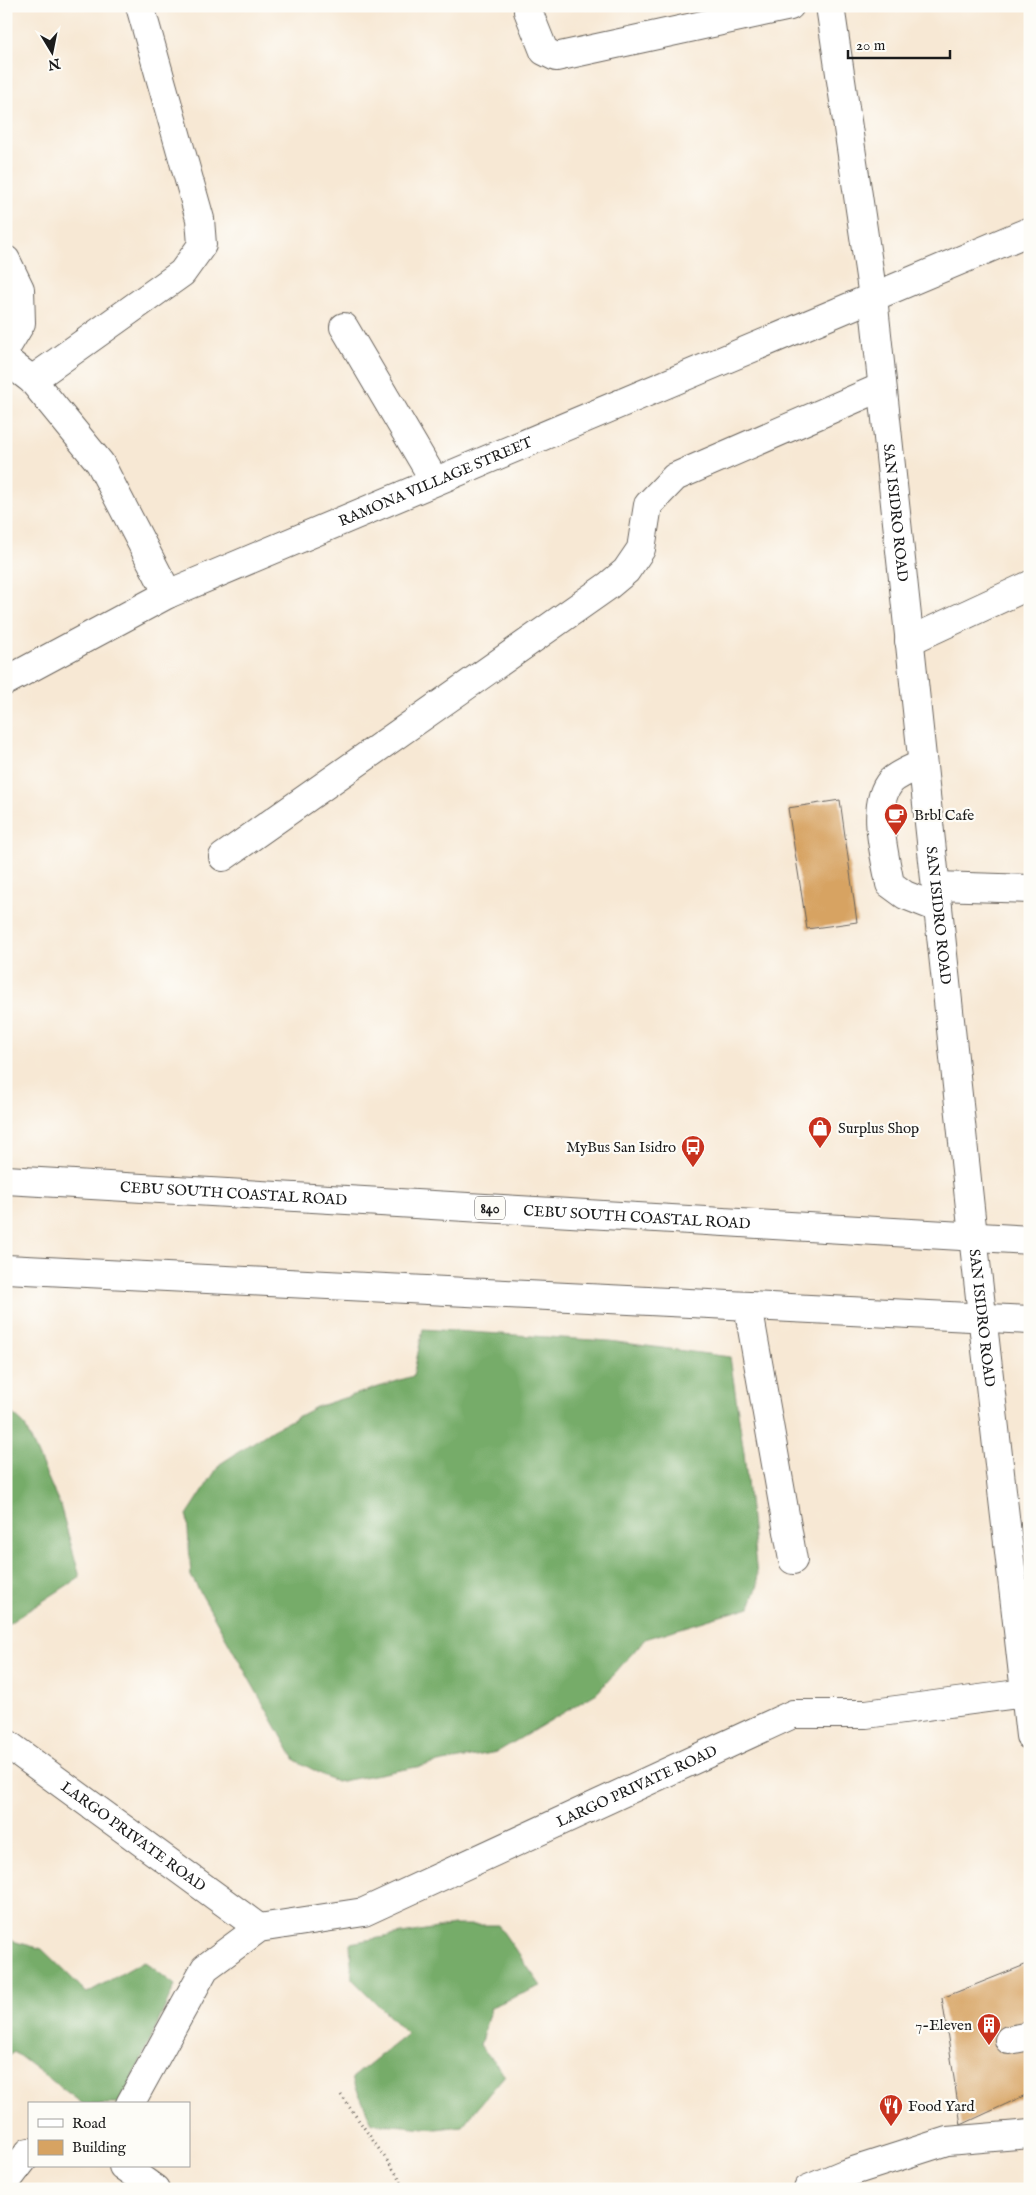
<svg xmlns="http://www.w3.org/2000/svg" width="1036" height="2195" font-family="'IM FELL English',serif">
<rect width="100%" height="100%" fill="#fdfcf7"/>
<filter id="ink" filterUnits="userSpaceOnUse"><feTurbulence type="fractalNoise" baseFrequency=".02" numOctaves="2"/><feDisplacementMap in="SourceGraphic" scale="10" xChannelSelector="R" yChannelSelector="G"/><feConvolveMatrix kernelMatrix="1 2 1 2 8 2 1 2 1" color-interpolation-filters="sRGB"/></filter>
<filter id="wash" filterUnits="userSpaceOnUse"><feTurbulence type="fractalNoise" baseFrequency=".0096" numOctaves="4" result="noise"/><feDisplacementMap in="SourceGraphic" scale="20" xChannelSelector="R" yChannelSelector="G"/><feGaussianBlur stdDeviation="1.12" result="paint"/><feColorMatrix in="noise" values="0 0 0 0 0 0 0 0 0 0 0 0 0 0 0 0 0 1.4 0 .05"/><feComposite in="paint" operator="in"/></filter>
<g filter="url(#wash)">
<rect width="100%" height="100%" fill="#f7e8d4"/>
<path fill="#76ac69" stroke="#496442" d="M 423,1329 L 609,1341 L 730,1357 L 744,1453 L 758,1585 L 750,1607 L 645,1639 L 597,1693 L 497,1752 L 336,1782 L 295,1760 L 191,1576 L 187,1515 L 220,1464 L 274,1429 L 316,1407 L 413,1376 Z
M 6,1408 L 24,1424 L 60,1505 L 80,1577 L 6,1625 Z
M 454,1925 L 498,1925 L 541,1986 L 491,2007 L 480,2045 L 505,2075 L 462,2126 L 436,2129 L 372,2123 L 352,2078 L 407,2034 L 352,1979 L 350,1943 Z
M 6,1935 L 16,1942 L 42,1949 L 87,1993 L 144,1961 L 175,1985 L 121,2104 L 83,2104 L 14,2052 L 6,2058 Z"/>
<g id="blocks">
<path fill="#d7a362" d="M 840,800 L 857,922 L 807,929 L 788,808 Z
M 1030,1963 L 1030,2093 L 961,2125 L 942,1998 Z"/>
</g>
</g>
<g filter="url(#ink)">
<use href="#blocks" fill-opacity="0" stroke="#69635c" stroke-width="1"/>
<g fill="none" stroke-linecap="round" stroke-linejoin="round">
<g stroke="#69635c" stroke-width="30">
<g id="minor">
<path id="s1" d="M 830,6 L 873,297 L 973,1236 L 1030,1736"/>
<path d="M 528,11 L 544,51 L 556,57 L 790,6"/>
<path d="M 6,260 L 20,289 L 21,323 L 6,348"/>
<path d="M 344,327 L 434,480"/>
<path d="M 6,360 L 32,380 L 100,463 L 168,594"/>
<path d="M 32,380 L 182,273 L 202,245 L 200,219 L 140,6"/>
<path d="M 909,641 L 1030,585"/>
<path id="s2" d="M 6,681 L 168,594 L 1030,231"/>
<path d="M 922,764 C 914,768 898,774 891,781 C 870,805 885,855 890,884 L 905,895 L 938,908"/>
<path d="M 223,857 L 608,586 L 626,571 L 641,549 L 648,505 L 675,477 L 882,387"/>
<path d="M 936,886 L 1030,889"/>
<path d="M 748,1306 L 793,1560"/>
<path id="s3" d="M 6,1743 L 259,1928"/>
<path d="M 1009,2040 L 1030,2036"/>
<path id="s4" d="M 130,2104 L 205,1968 L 259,1928 L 364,1912 L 793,1714 L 866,1714 L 1025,1693"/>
<path d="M 123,2166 L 155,2189"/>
<path d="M 6,2182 L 29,2152"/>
<path d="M 808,2189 L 844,2174 L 947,2141 L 1030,2134"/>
</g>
</g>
<g stroke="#69635c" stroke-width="30">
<g id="highway">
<path id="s5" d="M 6,1180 L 1030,1240"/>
<path d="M 6,1269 L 1030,1320"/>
</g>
</g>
<path stroke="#69635c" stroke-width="3" stroke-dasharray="1 4" stroke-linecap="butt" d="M 341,2095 L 407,2189"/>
<use href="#minor" stroke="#fff" stroke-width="28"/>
<use href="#highway" stroke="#fff" stroke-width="28"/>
</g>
</g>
<defs>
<g id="cafe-pin" transform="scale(1.25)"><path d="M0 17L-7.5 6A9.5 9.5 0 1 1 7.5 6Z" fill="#c8321e" stroke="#fdfcf7"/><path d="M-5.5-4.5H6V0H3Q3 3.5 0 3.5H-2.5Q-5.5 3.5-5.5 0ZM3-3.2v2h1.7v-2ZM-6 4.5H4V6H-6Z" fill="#fff"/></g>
<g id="shop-pin" transform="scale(1.25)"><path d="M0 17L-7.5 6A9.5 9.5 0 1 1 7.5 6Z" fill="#c8321e" stroke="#fdfcf7"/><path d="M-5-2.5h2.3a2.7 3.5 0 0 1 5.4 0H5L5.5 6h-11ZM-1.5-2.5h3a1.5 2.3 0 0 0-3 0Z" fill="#fff"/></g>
<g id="bus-pin" transform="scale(1.25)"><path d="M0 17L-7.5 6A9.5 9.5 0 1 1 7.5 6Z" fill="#c8321e" stroke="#fdfcf7"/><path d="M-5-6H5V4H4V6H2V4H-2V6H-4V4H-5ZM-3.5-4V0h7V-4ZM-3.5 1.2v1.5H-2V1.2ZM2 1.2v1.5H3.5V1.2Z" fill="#fff"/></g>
<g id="building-pin" transform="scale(1.25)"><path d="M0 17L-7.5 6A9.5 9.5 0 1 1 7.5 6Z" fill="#c8321e" stroke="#fdfcf7"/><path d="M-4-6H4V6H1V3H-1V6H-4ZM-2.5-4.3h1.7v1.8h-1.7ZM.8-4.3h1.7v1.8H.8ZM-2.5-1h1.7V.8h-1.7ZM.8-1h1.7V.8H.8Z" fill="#fff"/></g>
<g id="restaurant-pin" transform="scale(1.25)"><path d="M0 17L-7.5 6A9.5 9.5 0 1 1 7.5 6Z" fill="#c8321e" stroke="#fdfcf7"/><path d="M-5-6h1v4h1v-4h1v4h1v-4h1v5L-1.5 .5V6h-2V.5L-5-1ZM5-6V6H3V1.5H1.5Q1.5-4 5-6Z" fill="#fff"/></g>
</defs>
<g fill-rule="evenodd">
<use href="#cafe-pin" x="896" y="815"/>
<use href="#shop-pin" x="820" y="1128"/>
<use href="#bus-pin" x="693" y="1147"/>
<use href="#building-pin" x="989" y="2025"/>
<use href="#restaurant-pin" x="891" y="2106"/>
</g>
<g text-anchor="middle" stroke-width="4.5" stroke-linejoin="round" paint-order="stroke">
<rect fill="#fdfcf7" stroke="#605f5e" stroke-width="1" x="475" y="1196.5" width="30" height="23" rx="4"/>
<g font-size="14" font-weight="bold" fill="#1c1c1c">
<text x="490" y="1213">840</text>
</g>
<g font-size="15" fill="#1c1c1c" stroke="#fdfcf7">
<text dy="5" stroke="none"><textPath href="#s2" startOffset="474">RAMONA VILLAGE STREET</textPath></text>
<text dy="5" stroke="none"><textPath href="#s1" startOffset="511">SAN ISIDRO ROAD</textPath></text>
<text dy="5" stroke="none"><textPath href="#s1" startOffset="916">SAN ISIDRO ROAD</textPath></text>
<text dy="5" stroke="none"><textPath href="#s5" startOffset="228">CEBU SOUTH COASTAL ROAD</textPath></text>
<text dy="5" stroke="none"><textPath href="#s5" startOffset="632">CEBU SOUTH COASTAL ROAD</textPath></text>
<text dy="5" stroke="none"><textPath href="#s1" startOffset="1321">SAN ISIDRO ROAD</textPath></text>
<text dy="5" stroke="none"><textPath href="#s4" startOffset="629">LARGO PRIVATE ROAD</textPath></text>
<text dy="5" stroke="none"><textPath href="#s3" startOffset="158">LARGO PRIVATE ROAD</textPath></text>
</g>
<g font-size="15" fill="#1c1c1c" stroke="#fdfcf7" text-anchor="start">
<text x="914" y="820">Brbl Cafe</text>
<text x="838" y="1133">Surplus Shop</text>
<text x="676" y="1152" text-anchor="end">MyBus San Isidro</text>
<text x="972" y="2030" text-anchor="end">7-Eleven</text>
<text x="908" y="2111">Food Yard</text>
</g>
</g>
<rect width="1036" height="2195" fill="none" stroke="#fdfcf7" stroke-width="25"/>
<rect x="28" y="2102" width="162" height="65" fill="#fdfcf7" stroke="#a3a29f"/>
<rect x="38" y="2119" width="25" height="8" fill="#ffffff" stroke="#a3a29f"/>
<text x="72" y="2128" font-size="15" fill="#1c1c1c">Road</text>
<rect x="38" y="2140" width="25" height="15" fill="#d7a362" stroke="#a3a29f"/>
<text x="72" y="2152" font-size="15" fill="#1c1c1c">Building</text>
<g transform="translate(52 52) rotate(170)" stroke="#fdfcf7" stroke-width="4" paint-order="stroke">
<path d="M0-4L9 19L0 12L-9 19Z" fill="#1c1c1c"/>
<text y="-8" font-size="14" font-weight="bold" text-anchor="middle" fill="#1c1c1c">N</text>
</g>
<path d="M848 50v8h102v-8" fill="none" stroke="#1c1c1c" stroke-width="2.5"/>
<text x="856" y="50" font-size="15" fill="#1c1c1c" stroke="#fdfcf7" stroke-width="4" paint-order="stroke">20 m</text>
</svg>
